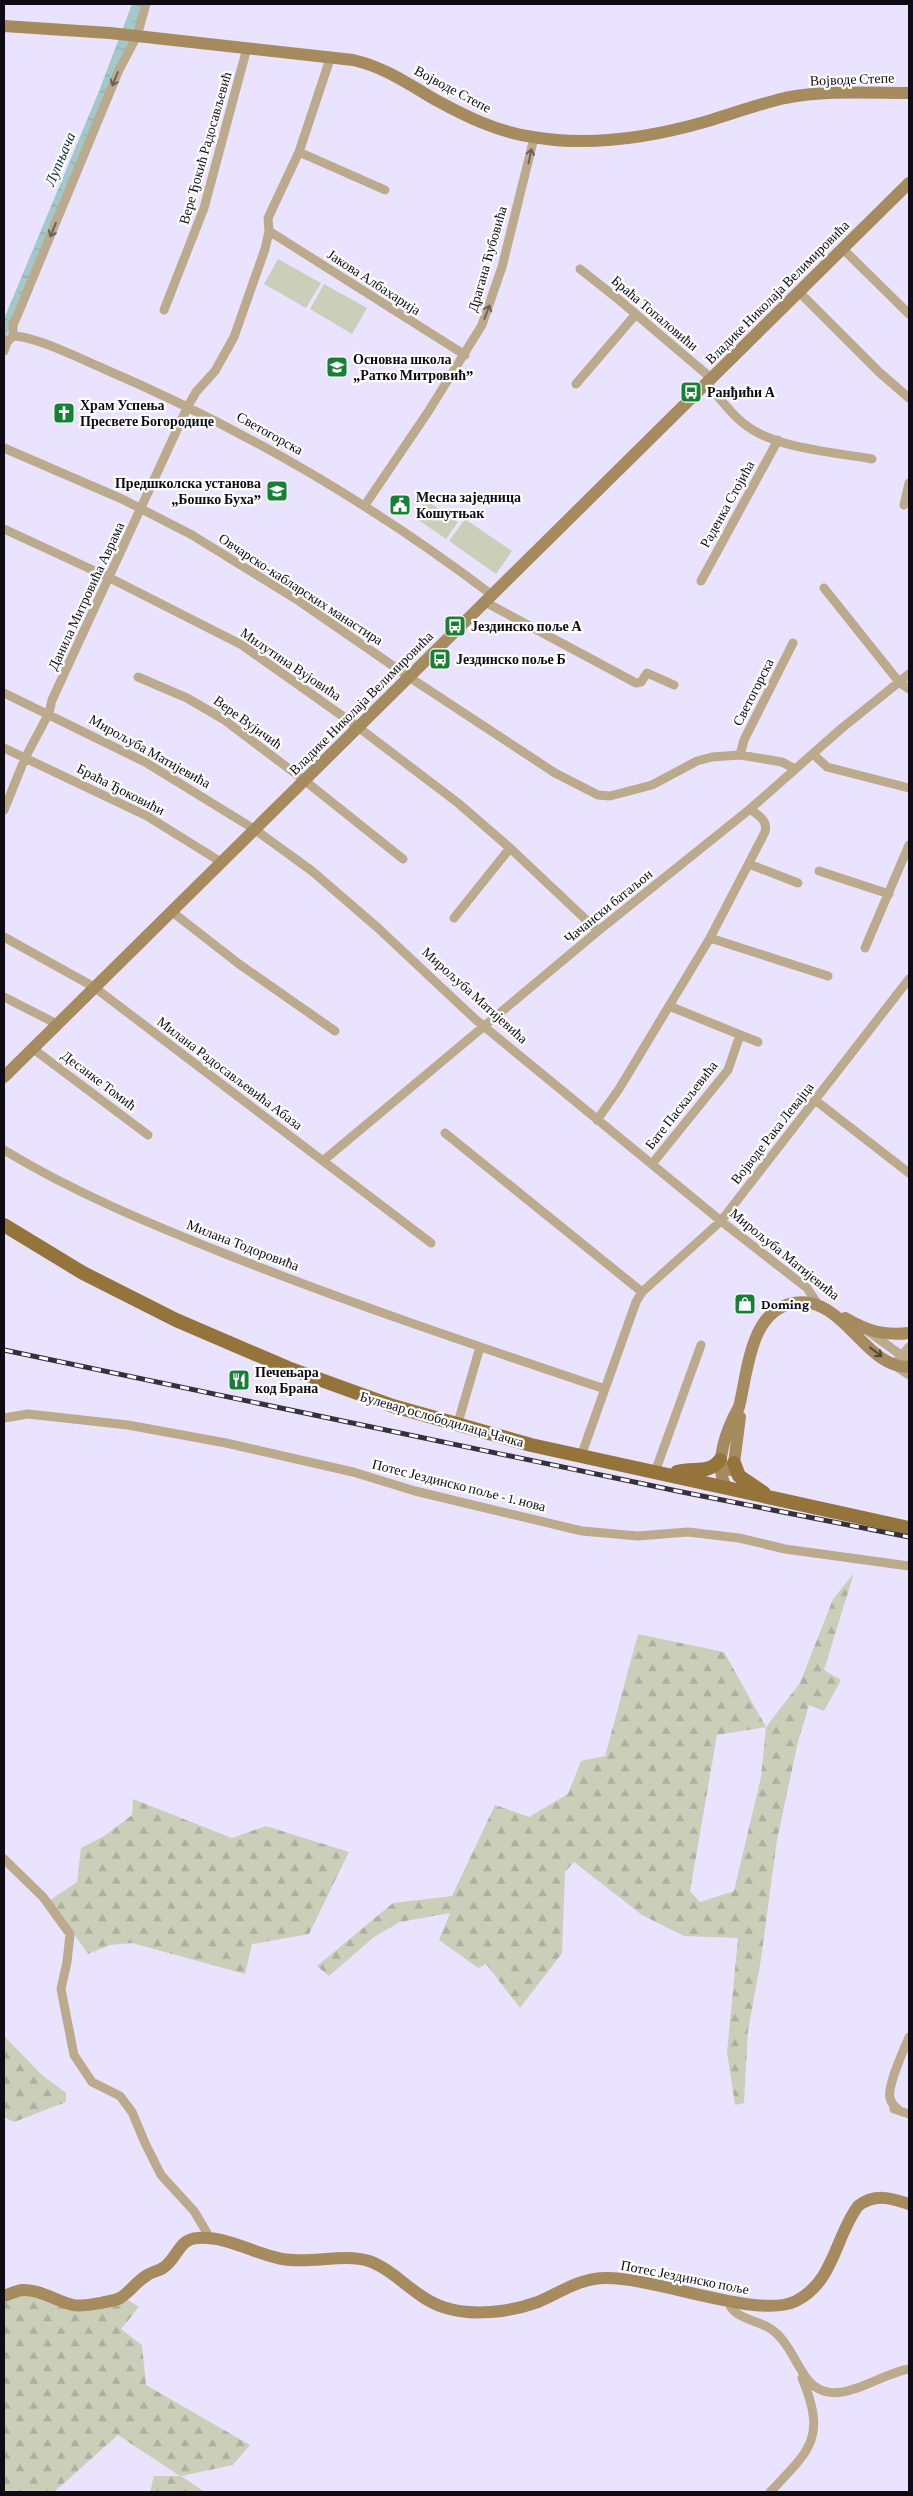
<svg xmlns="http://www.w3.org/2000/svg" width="913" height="2496" font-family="'Crimson Pro',serif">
<defs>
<pattern id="forest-firs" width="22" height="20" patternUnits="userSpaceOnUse" patternTransform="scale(1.25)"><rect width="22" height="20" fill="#cbcfb9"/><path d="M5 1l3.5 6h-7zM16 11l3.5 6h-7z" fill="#adb09e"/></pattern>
<pattern id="water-ripples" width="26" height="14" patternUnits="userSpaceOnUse" patternTransform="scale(1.25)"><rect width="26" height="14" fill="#a2c8ca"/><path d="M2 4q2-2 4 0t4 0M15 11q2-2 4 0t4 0" fill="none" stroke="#8aaaad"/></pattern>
</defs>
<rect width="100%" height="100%" fill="#eae3ff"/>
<path fill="url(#forest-firs)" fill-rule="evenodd" d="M 854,1573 L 824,1670 L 841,1680 L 824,1711 L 809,1705 L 798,1742 L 777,1840 L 761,1959 L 748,2031 L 744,2103 L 735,2105 L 727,2052 L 738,1938 L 684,1936 L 642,1915 L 574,1862 L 565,1872 L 562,1953 L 520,2008 L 486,1964 L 478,1968 L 439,1940 L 450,1913 L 400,1922 L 374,1937 L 329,1976 L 317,1966 L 393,1903 L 452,1896 L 495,1805 L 529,1817 L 568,1794 L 581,1761 L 605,1756 L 638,1634 L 724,1652 L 766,1727 L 800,1683 L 833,1599 ZM 766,1727 L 761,1777 L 734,1891 L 700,1902 L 690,1891 L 717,1735 Z
M 133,1799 L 232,1838 L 266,1826 L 349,1852 L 309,1934 L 252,1944 L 245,1974 L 132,1943 L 110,1945 L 88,1954 L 50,1900 L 77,1882 L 81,1848 L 104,1836 L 132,1815 Z
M 4,2036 L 42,2075 L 66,2093 L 66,2102 L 14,2122 L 4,2117 Z
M 17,2289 L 63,2308 L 128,2300 L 139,2307 L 121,2329 L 142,2345 L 146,2385 L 250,2445 L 233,2465 L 181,2476 L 205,2492 L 150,2492 L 154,2476 L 180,2476 L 118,2435 L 54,2492 L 4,2492 L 4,2304 Z"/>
<path fill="#cbcfb9" d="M 278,259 L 321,283 L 306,308 L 264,284 Z
M 324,284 L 367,308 L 352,334 L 310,309 Z
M 426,500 L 458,522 L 446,539 L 414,517 Z
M 465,519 L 512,551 L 496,574 L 449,541 Z"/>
<path fill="url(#water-ripples)" d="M 132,4 L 144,4 L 133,39 L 34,266 L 4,342 L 4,319 L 99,91 Z"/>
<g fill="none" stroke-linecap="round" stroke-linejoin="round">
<path stroke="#bcaa8c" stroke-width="9" d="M 299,152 L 385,190
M 269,231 L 465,355
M 843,249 L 909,314
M 580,269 L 618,299 L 711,378
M 799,292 L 879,372 L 909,398
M 164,310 L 204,208 L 247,48
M 13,336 C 35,336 81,359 102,368 C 242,428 371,503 492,595
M 13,336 L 13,325 L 20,309 L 119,70 L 137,36 L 146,4
M 4,351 L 7,342 L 13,336
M 707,383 C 718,396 729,412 743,423 C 774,449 834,452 872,459
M 576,384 L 636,314
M 4,448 L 122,499 L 192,535 L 299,601 L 409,677 L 555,773 L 598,795 L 610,796 L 652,785 L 697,761 L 712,757 L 740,755 L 782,762 L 795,769
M 365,505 L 428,412 L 482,325 L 502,267 L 534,138
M 904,505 L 909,483
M 4,529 L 110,578 L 242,645 L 358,727 L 458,803 L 510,848 L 598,931
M 701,581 L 778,440
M 824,588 L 899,682 L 909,689
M 485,602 L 636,683 L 641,682 L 647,673 L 674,685
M 138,677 L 187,698 L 223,719 L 304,780 L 403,859
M 4,693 L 145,762 L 254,829 L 312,871 L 378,928 L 475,1019 L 721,1221 L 807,1288 L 817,1303
M 4,748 L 147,816 L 221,862
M 813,754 L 827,767 L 909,788
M 740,755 L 744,740 L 793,643
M 750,809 C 758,815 768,820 765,832 L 710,938 L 669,1006 L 758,1042
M 4,810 L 25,758 L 49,713 L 52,700 L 188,406 L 196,392 L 215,371 L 234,337 L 265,249 L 269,231 L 268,218 L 299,152 L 331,56
M 749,864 L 798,883
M 819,871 L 889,894
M 171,911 L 239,964 L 335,1031
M 454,918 L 510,848
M 4,937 L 94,987 L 431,1243
M 710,938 L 828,976
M 865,948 L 909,845
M 4,997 L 57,1024
M 32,1048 L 148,1135
M 815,1100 L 909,1173
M 597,1120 L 619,1089 L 669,1006
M 445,1133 L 642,1292 L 721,1221 L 909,979
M 4,1150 C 73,1192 148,1223 223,1253 C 349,1303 477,1346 605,1389
M 324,1160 L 598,931 L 750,809 L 842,728 L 909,674
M 652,1164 L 728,1070 L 740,1035
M 868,1331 L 909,1361
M 909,1347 L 894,1365 L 909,1375
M 4,1418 L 28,1414 L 128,1425 L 226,1443 L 353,1472 L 415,1491 L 582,1531 L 638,1536 L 688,1532 L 739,1538 L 785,1549 L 909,1566
M 457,1426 L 480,1347
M 581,1456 L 636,1302 L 642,1292
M 655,1472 L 701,1345
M 4,1859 L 43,1897 L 70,1934 L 67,1962 L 61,1989 L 74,2055 L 92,2082 L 120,2096 L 132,2112 L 145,2143 L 161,2175 L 194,2211 L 210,2238
M 894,2109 L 909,2114
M 899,2110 C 895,2107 891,2103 890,2098 C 887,2085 904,2050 909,2037
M 729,2301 C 730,2318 758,2320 771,2329 C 787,2340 794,2360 805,2376 C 831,2415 876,2374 909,2369
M 770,2492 C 810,2450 827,2438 802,2378"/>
<path stroke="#a68b5f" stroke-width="12" d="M 4,26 L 110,33 L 353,60 C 384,67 407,83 434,99 C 465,116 497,132 533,137 C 590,147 653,137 708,121 C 734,113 759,104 785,98 C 825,90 868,93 909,93
M 4,1077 L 909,183
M 845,1318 C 867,1331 884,1336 909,1333
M 730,1470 L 734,1463 L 740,1417
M 727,1488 C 712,1466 727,1428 739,1407 C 748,1371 750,1310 794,1303 C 843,1294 865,1369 909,1367
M 4,2296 C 9,2294 16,2291 22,2290 C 40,2289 56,2301 73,2305 C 81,2307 93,2304 101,2303 C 107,2301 115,2301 120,2298 C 130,2292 136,2282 146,2276 C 151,2272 158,2271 163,2268 C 178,2258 178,2239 198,2238 C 227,2236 255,2254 282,2259 C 310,2264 344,2253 369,2261 C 395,2270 415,2298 443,2307 C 472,2317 510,2312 538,2302 C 561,2292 580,2278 606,2278 C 654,2277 759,2320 796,2301 C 834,2282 835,2237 858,2206 C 875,2193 891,2198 909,2204"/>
<path stroke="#95743b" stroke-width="14" d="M 4,1225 L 83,1273 L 176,1320 L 288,1368 L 393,1406 L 531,1445 L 909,1528
M 734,1463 L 739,1476 L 764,1493
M 677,1472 C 694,1467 708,1475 720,1460"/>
<g stroke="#34303c" stroke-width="5">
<path id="rail" d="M 4,1350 L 682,1492 L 909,1537"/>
</g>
<use href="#rail" stroke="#fff" stroke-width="3" stroke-dasharray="9" stroke-linecap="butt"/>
</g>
<defs><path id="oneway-shaft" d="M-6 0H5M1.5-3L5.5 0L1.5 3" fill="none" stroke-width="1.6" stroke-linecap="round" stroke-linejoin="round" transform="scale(1.25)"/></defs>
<g stroke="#6e6256">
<use href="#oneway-shaft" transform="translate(115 79) rotate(113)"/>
<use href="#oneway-shaft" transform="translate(530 156) rotate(-78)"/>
<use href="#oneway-shaft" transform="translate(53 230) rotate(112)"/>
<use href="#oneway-shaft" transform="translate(487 312) rotate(-69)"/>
</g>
<use stroke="#524536" href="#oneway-shaft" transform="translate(876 1352) rotate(37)"/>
<defs>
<g id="school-square" transform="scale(1.125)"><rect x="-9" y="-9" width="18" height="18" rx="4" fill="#178035" stroke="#fff"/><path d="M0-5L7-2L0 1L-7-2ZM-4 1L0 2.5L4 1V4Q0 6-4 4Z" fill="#fff"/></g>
<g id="bus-square" transform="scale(1.125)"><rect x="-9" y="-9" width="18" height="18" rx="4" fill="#178035" stroke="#fff"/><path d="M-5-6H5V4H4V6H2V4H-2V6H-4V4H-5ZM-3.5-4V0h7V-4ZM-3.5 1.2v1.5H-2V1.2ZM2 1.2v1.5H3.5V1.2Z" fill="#fff"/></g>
<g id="church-square" transform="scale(1.125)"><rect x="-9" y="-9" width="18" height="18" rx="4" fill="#178035" stroke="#fff"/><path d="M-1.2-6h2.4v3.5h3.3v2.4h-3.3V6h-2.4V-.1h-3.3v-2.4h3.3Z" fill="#fff"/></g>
<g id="civic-square" transform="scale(1.125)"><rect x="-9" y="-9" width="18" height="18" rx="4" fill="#178035" stroke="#fff"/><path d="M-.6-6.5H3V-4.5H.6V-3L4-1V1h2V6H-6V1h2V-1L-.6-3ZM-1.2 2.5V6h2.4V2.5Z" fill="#fff"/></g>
<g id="shop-square" transform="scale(1.125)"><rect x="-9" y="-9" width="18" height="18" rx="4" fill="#178035" stroke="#fff"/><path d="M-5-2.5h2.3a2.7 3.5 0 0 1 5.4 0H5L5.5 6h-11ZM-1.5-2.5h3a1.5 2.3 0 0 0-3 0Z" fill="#fff"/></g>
<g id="restaurant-square" transform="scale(1.125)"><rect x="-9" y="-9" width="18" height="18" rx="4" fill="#178035" stroke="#fff"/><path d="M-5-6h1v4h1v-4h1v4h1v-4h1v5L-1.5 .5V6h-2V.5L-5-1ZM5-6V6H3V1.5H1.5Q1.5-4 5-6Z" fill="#fff"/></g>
</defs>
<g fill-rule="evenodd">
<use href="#school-square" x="337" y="367"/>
<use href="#bus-square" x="691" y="392"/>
<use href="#church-square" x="64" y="413"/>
<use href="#school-square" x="277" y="491"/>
<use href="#civic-square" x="400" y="505"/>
<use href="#bus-square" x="455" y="626"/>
<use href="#bus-square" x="440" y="659"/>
<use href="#shop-square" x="745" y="1304"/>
<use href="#restaurant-square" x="239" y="1380"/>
</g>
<g text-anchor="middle" stroke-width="4.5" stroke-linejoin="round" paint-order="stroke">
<g font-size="14" fill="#0e0b14" stroke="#fff">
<text transform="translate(852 79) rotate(-2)" y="5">Војводе Степе</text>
<text transform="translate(453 89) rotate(28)" y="5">Војводе Степе</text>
<text transform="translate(205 148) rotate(-74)" y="5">Вере Ђокић Радосављевић</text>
<text transform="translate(487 259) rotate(-74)" y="5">Драгана Ћубовића</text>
<text transform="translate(374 282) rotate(33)" y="5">Јакова Албахарија</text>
<text transform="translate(777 292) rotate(-45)" y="5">Владике Николаја Велимировића</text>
<text transform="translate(655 313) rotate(40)" y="5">Браћа Топаловићи</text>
<text transform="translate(270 433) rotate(29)" y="5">Светогорска</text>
<text transform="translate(727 504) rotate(-61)" y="5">Раденка Стојића</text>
<text transform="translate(301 589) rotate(33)" y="5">Овчарско-кабларских манастира</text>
<text transform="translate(86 596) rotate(-65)" y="5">Данила Митровића Аврама</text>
<text transform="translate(291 664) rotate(34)" y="5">Милутина Вујовића</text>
<text transform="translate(753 692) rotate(-63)" y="5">Светогорска</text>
<text transform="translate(361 703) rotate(-45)" y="5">Владике Николаја Велимировића</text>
<text transform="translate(248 722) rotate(36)" y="5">Вере Вујичић</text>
<text transform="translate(150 751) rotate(29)" y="5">Мирољуба Матијевића</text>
<text transform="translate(121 789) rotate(27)" y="5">Браћа Ђоковићи</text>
<text transform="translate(608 906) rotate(-39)" y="5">Чачански батаљон</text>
<text transform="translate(475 995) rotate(42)" y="5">Мирољуба Матијевића</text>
<text transform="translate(230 1073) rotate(37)" y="5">Милана Радосављевића Абаза</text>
<text transform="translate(99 1080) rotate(37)" y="5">Десанке Томић</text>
<text transform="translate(681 1105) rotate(-52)" y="5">Бате Паскаљевића</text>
<text transform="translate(772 1133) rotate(-52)" y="5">Војводе Рака Левајца</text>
<text transform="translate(243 1245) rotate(21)" y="5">Милана Тодоровића</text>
<text transform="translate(785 1254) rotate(39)" y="5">Мирољуба Матијевића</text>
<text transform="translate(442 1419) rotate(16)" y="5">Булевар ослободилаца Чачка</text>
<text transform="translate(459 1485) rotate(14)" y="5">Потес Јездинско поље - 1. нова</text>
<text transform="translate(685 2277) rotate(11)" y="5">Потес Јездинско поље</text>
</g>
<g font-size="14" font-weight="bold" fill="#0e0b14" stroke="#fff" text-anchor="start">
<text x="353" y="364">Основна школа<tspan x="353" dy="16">„Ратко Митровић”</tspan></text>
<text x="707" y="397">Ранђићи А</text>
<text x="80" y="410">Храм Успења<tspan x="80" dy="16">Пресвете Богородице</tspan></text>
<text x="261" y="488" text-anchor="end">Предшколска установа<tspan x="261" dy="16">„Бошко Буха”</tspan></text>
<text x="416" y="502">Месна заједница<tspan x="416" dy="16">Кошутњак</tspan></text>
<text x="471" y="631">Јездинско поље А</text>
<text x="456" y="664">Јездинско поље Б</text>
<text x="761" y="1309">Doming</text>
<text x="255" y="1377">Печењара<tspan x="255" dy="16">код Брана</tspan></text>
</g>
<g font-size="15" font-style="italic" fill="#093033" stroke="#fff">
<text transform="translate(60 159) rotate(-67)" y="5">Лупњача</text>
</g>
</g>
<rect width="913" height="2496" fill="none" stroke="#0e0b14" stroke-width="10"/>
</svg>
